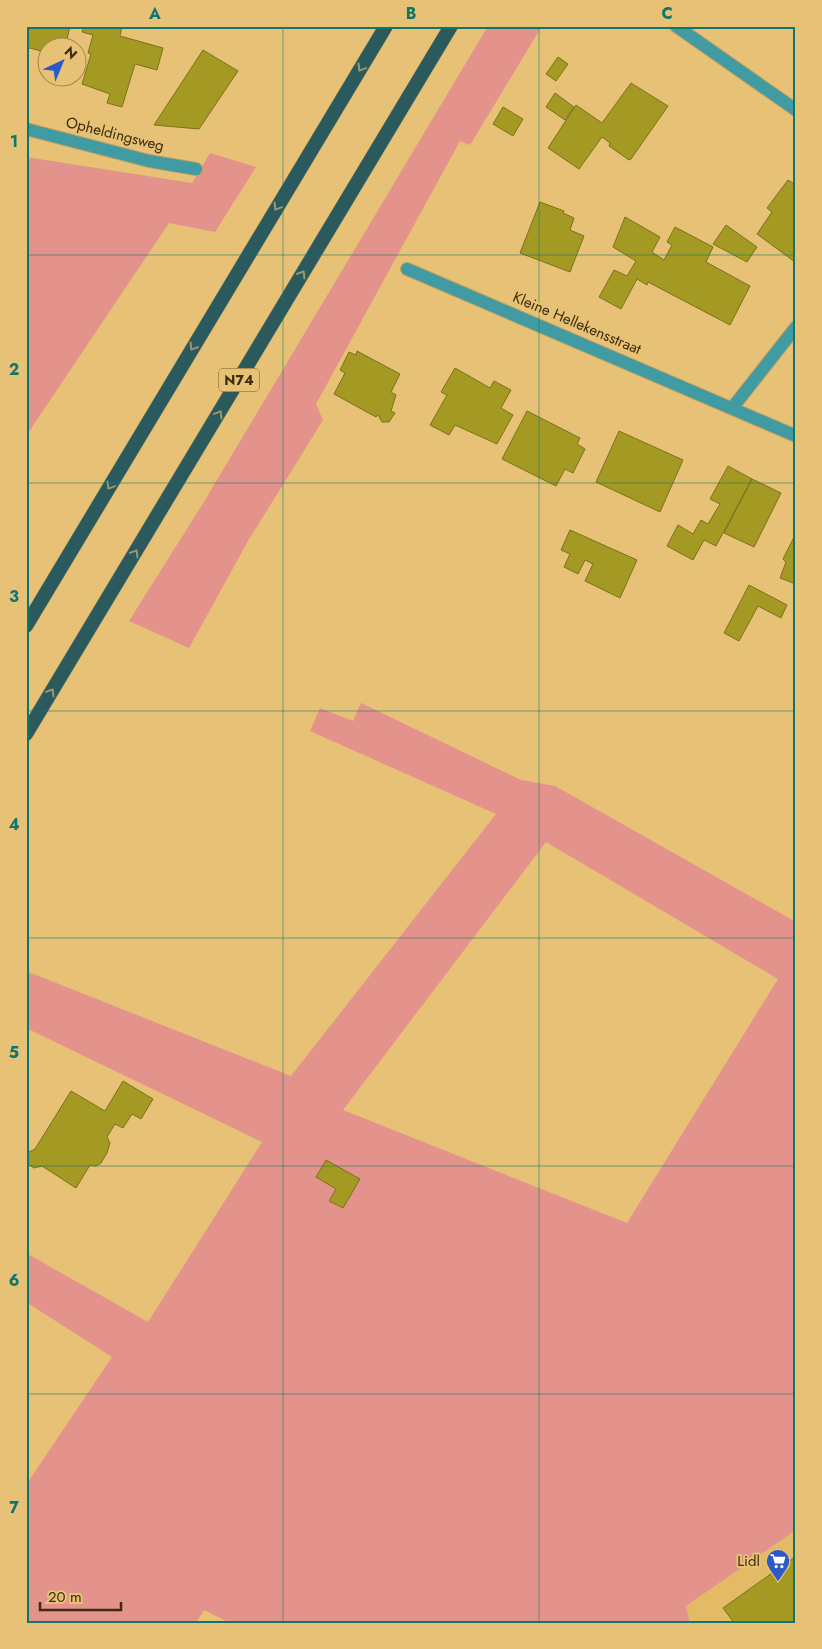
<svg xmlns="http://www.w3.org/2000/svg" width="822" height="1649" font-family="Jost,sans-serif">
<rect width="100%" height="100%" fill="#e7c176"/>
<path fill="#e3ba65" d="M 796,1530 L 796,1623 L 690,1623 L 686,1606 Z"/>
<path fill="#e4928c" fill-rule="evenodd" d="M 488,26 L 542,26 L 470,145 L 460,141 L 316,404 L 323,420 L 248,541 L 189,648 L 129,621 L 202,505 Z
M 210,153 L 256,167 L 215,232 L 169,223 L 26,436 L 26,157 L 192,183 Z
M 361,703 L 521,780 L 555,786 L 796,922 L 796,1530 L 686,1606 L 690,1623 L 230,1623 L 204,1610 L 196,1623 L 26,1623 L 26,1485 L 112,1357 L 26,1302 L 26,1253 L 148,1322 L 262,1142 L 26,1028 L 26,971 L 291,1076 L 496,814 L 310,731 L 320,708 L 353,721 ZM 546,842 L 778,979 L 627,1223 L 343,1110 Z"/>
<path fill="#a49923" stroke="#7a721b" d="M 26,26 L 70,26 L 65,48 L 48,48 L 48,53 L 30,48 L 26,50 Z
M 84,26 L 122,26 L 120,36 L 163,48 L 157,70 L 135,64 L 122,107 L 107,103 L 110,94 L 82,84 L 91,54 L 88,53 L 93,35 L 82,32 Z
M 203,50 L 238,71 L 199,129 L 154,125 Z
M 558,57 L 568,64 L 556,81 L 546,74 Z
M 631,83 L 668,106 L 631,159 L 629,160 L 609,146 L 610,143 L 602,137 L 579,169 L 548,148 L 576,105 L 602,123 Z
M 555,93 L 574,107 L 565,120 L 546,107 Z
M 503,107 L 523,119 L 513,136 L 493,124 Z
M 788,180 L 796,185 L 795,262 L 757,234 L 772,212 L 767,208 Z
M 540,202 L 564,211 L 563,213 L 574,218 L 570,230 L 584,236 L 570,272 L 520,253 Z
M 625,217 L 660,237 L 652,252 L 664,260 L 672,245 L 667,242 L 675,227 L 713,247 L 706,262 L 750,286 L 730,325 L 648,282 L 647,285 L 637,279 L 621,309 L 599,297 L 614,270 L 627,276 L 636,261 L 613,247 Z
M 726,225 L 757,247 L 747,262 L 713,244 Z
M 357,351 L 400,374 L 391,392 L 396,395 L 391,411 L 395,413 L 389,422 L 382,422 L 378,415 L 376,417 L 334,394 L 345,373 L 340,370 L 349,352 L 356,355 Z
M 455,368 L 490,388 L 494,381 L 511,390 L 501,408 L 513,415 L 497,444 L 455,425 L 449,435 L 430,425 L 447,395 L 441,392 Z
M 527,411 L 580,438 L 577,444 L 585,449 L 573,473 L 565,469 L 556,486 L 502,459 Z
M 619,431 L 683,460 L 660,512 L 596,482 Z
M 728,466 L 752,479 L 716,546 L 704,540 L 693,560 L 667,546 L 678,525 L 693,534 L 701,520 L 708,524 L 720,504 L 710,499 Z
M 752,479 L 781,493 L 754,547 L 724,533 Z
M 570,530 L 637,560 L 620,598 L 585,581 L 593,564 L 585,560 L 578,574 L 564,567 L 570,554 L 561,550 Z
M 796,533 L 796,584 L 780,578 L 786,562 L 783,559 Z
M 749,585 L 787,605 L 781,618 L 758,606 L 739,641 L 724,633 Z
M 123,1081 L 153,1099 L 141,1119 L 132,1114 L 123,1128 L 115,1124 L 107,1137 L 110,1143 L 107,1153 L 101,1163 L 96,1166 L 90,1165 L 76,1188 L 42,1166 L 34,1168 L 28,1164 L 26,1158 L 29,1152 L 35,1149 L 71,1091 L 105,1111 Z
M 326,1160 L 360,1179 L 343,1208 L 329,1201 L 336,1189 L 316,1177 Z
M 796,1556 L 796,1623 L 734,1623 L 723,1608 Z"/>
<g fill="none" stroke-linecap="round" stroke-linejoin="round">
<g stroke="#c1a05f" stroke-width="14">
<path id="minor" d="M 676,26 L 796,110
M 26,129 L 149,161 L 196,169
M 407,269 L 796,436
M 733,407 L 796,327"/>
</g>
<g stroke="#c1a05f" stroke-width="15">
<path id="trunk" d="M 26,626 L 386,26
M 26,734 L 451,26"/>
</g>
<use href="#minor" stroke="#409ba3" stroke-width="12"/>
<use href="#trunk" stroke="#2a5a5e" stroke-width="14"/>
</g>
<defs><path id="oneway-chevron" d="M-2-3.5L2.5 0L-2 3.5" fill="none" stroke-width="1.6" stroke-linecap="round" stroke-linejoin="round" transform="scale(1.25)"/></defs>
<g stroke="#9b986c">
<use href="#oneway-chevron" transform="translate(361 68) rotate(121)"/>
<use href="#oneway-chevron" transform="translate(277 207) rotate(121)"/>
<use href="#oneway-chevron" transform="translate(302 274) rotate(-59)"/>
<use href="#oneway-chevron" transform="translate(193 347) rotate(121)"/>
<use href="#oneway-chevron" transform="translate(219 414) rotate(-59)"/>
<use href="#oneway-chevron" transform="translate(110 486) rotate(121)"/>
<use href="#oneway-chevron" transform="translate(135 553) rotate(-59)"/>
<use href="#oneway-chevron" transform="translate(51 692) rotate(-59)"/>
</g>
<path fill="none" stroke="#0f766e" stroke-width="1" stroke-opacity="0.55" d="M 283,26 L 283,1623M 539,26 L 539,1623M 26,255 L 796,255M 26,483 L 796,483M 26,711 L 796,711M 26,938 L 796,938M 26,1166 L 796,1166M 26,1394 L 796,1394"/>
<defs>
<g id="supermarket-pin" transform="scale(1.25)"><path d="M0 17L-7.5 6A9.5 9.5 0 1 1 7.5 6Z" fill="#2b59c8" stroke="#e7c176"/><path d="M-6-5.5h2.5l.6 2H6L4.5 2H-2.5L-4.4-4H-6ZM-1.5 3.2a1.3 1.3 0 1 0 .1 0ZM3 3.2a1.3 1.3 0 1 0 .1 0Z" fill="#fff"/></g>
</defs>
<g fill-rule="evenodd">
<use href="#supermarket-pin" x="778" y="1561"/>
</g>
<g text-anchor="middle" stroke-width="4" stroke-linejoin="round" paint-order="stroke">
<rect fill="#e7c176" stroke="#6f592c" stroke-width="1" x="219" y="368.5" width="40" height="23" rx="4"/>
<g font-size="14" font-weight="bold" fill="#3c2d0d">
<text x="239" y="385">N74</text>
</g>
<g font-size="15" fill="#3c2d0d" stroke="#e7c176">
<text transform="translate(115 134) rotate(14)" y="5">Opheldingsweg</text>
<text transform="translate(577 323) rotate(23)" y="5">Kleine Hellekensstraat</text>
</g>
<g font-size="15" fill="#3c2d0d" stroke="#e7c176" text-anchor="end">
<text x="760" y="1566">Lidl</text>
</g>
</g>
<rect width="822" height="1649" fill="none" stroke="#e7c176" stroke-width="55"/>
<g transform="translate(62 62) rotate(44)"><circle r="24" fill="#e7c176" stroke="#a3864c"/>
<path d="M0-4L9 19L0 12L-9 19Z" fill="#2b59c8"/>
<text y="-8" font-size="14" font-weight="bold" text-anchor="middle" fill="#3c2d0d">N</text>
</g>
<path d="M40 1602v8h81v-8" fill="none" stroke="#3c2d0d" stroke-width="2.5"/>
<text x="48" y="1602" font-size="15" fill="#3c2d0d" stroke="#e7c176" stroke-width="4" paint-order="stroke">20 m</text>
<rect x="28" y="28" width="766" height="1594" fill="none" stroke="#0f766e" stroke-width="2"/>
<g font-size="16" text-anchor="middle" font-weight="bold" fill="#0f766e">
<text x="155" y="19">A</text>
<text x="411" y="19">B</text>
<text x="667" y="19">C</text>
<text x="14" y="147">1</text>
<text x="14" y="375">2</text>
<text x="14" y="602">3</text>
<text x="14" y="830">4</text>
<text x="14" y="1058">5</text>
<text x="14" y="1286">6</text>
<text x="14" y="1513">7</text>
</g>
</svg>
